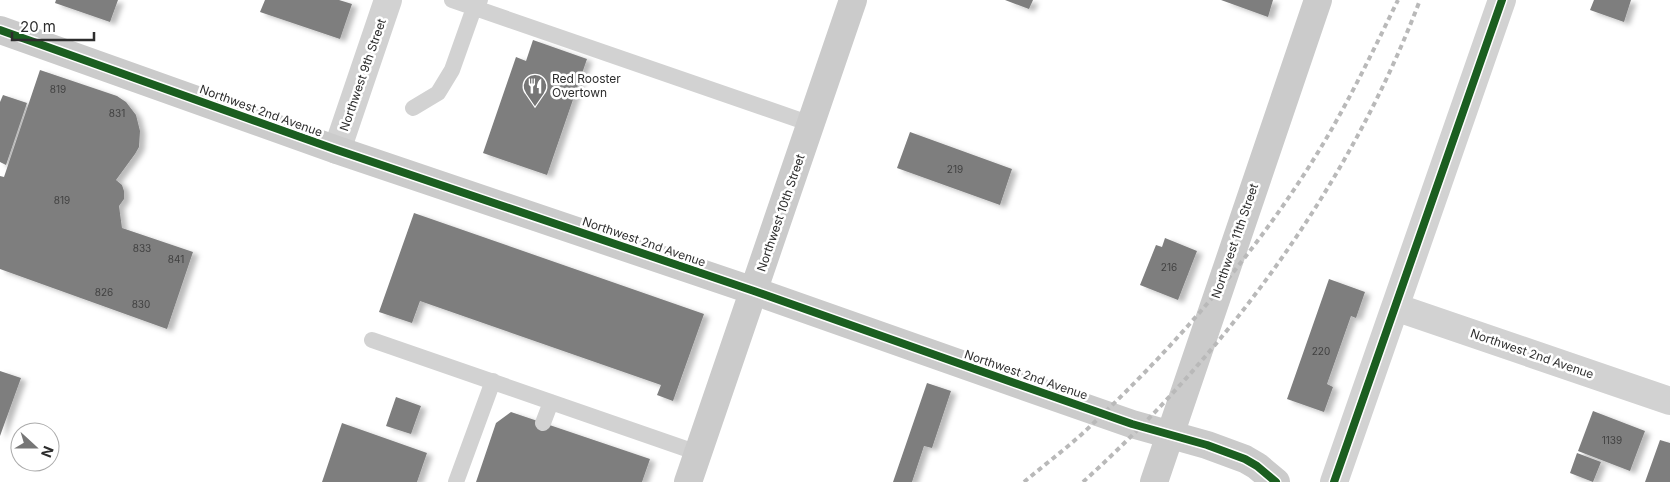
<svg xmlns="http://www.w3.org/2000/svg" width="1670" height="482" font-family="Inter,sans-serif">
<defs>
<filter id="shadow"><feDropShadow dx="5.5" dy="3" stdDeviation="2.5" flood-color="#0004"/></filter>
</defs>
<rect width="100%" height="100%" fill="#fff"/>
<path fill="#7e7e7e" filter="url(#shadow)" d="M 56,0 L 118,0 L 110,22 L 55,3 Z
M 265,0 L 339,0 L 352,4 L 340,39 L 260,12 Z
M 1005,0 L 1033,0 L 1029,9 Z
M 1221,0 L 1273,0 L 1268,17 Z
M 1594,0 L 1631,0 L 1624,22 L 1590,10 Z
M 533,40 L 587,59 L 547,175 L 483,153 L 516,57 L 526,61 Z
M 40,70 L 117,96 L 126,102 L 136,115 L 140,131 L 139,147 L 135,154 L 116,180 L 122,185 L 124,191 L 124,199 L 119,206 L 122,228 L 193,252 L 167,329 L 0,269 L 0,176 L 4,177 Z
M 3,95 L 27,103 L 6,165 L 0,162 L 0,102 Z
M 910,132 L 1012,169 L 1000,205 L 897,168 Z
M 414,213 L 704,314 L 673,401 L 657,395 L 661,385 L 420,301 L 412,323 L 379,312 Z
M 1165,238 L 1197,251 L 1178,300 L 1140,285 L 1156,245 L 1162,247 Z
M 1329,279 L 1365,292 L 1356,318 L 1351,316 L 1327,384 L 1333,387 L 1324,412 L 1287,399 Z
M 0,371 L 21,378 L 0,436 Z
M 927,383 L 951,391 L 932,448 L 924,446 L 912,482 L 893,482 Z
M 396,397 L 421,406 L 411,434 L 386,426 Z
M 1593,411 L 1645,431 L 1630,471 L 1578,451 Z
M 511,412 L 650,459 L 642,482 L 476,482 L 496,423 Z
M 342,423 L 427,453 L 417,482 L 322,482 Z
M 1660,440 L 1670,443 L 1670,482 L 1645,482 Z
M 1577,453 L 1601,462 L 1593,482 L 1570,473 Z"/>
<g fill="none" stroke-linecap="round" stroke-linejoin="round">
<path stroke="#d2d2d2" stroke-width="16" d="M 452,0 L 811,124
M 413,108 L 438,93 L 452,70 L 474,8 L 480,0
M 372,340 L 698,453
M 543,423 L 551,402
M 456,482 L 493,381"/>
<path stroke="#d2d2d2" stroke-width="28" d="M 337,150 L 388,0
M 1395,307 L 1670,401
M 1334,482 L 1502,0"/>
<path stroke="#cbcbcb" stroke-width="28" d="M 0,30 L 337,150 L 754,291 L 1026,387 L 1132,424 L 1207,445 L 1245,459 L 1257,466 L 1276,482
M 688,482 L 853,0
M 1154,482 L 1318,0"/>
<path stroke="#b9b9b9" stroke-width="4" stroke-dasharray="5 4" stroke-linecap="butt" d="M 1024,482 C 1043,466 1063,451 1082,434 C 1174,348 1258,252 1323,144 C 1351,97 1374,49 1398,0
M 1083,482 C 1229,350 1350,184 1420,0"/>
<g stroke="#fff" stroke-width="11">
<path id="cycleway" d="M 0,30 L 337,150 L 754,291 L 1026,387 L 1132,424 L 1207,445 L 1245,459 L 1257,466 L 1276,482
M 1334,482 L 1502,0"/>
</g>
<use href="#cycleway" stroke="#1b5e20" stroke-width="8"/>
</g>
<defs>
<g id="restaurant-pin" transform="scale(1.25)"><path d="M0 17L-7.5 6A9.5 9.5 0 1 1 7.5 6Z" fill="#767676" stroke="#fff"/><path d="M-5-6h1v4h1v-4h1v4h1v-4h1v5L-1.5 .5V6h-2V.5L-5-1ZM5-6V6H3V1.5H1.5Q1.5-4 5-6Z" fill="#fff"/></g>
</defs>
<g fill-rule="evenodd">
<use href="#restaurant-pin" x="535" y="86"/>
</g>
<g text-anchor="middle" stroke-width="5" stroke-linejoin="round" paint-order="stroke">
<g font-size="10" fill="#414141">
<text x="58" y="93">819</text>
<text x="117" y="117">831</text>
<text x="955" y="173">219</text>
<text x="62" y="204">819</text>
<text x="142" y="252">833</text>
<text x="176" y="263">841</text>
<text x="1169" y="271">216</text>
<text x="104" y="296">826</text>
<text x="141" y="308">830</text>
<text x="1321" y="355">220</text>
<text x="1612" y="444">1139</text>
</g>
<g font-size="12" fill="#2d2d2d" stroke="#fff">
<text transform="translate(363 75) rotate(-71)" y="4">Northwest 9th Street</text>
<text transform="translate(261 111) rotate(20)" y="4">Northwest 2nd Avenue</text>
<text transform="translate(781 213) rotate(-71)" y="4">Northwest 10th Street</text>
<text transform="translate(1235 241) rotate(-71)" y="4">Northwest 11th Street</text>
<text transform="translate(644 242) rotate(19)" y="4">Northwest 2nd Avenue</text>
<text transform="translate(1532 354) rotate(19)" y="4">Northwest 2nd Avenue</text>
<text transform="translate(1026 375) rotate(19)" y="4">Northwest 2nd Avenue</text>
</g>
<g font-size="12" fill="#2d2d2d" stroke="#fff" text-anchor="start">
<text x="552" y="83">Red Rooster<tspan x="552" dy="14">Overtown</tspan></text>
</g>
</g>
<g transform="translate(35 447) rotate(111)"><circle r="24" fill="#ffffff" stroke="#ababab"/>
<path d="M0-4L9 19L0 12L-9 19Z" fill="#767676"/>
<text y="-8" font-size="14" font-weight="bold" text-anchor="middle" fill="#2d2d2d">N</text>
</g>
<path d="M12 32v8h82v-8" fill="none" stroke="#2d2d2d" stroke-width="2.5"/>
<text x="20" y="32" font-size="15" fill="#2d2d2d" stroke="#ffffff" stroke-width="4" paint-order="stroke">20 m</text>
</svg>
